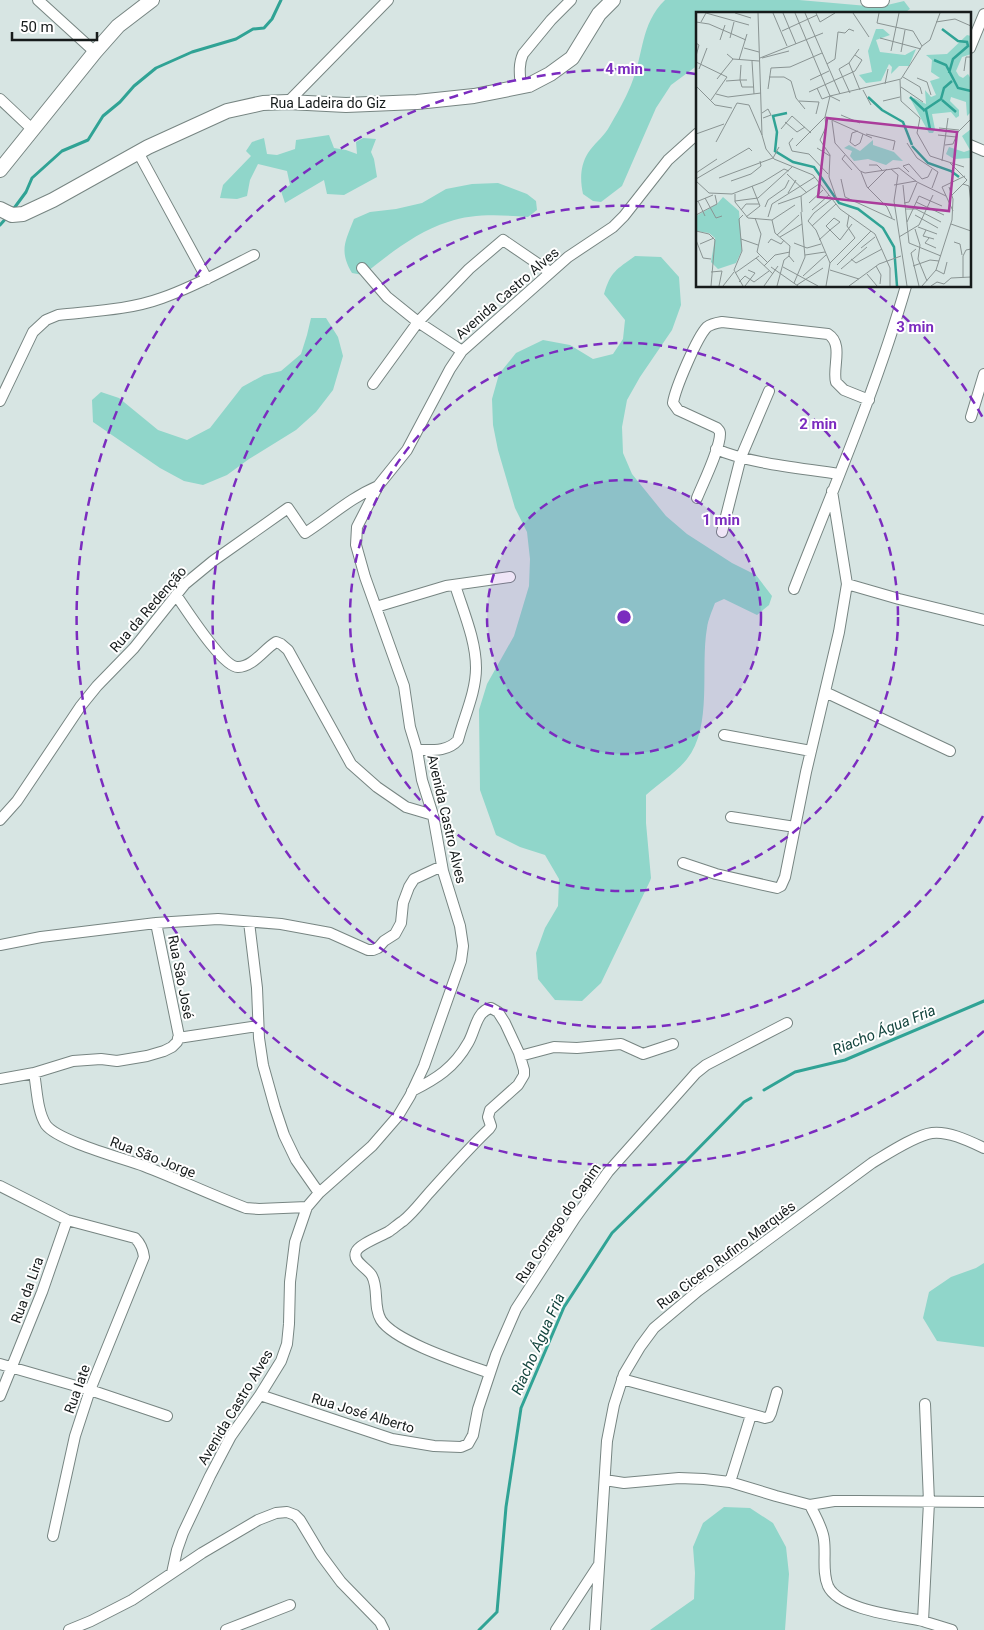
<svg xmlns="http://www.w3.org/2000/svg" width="984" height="1630" font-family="Roboto,sans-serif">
<rect width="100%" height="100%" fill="#d7e5e3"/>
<path fill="#90d6ca" d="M 665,0 L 799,0 L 879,7 L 904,1 L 910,9 L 903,14 L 698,14 L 698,65 L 671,85 L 656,108 L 622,186 L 601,202 L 593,201 L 583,194 C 580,180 580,166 588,153 C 594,144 602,138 608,129 C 616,115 625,100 631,85 C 644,55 640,24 665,0 Z
M 329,135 L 334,148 L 346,150 L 357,154 L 356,142 L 363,138 L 376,139 L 371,152 L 374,159 L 377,177 L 344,195 L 327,194 L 324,180 L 285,203 L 281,191 L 290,185 L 287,171 L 258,164 L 250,180 L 247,196 L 237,199 L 220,198 L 223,185 L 251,156 L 246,151 L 252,142 L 264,138 L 267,154 L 277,155 L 295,149 L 296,140 Z
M 498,183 L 527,194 L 536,201 L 537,210 L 528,217 C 502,215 473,213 448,222 C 416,232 388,255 363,275 L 352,273 C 339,251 345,242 354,219 L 370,212 L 396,209 L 422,203 L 446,189 L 472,184 Z
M 635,256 L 661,257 L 679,277 L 681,305 L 672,330 L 640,377 L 627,400 L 622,427 L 623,453 L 632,474 L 666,516 L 687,534 L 732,563 L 756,575 L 772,596 L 769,605 L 757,615 L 724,599 L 715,603 C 712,611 708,620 707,628 C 700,667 713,727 687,759 C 676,773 659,783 646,795 L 646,823 L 651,878 L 650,881 L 601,983 L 582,1001 L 555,1000 L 538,979 L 536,953 L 545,928 L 558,906 L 559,879 L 545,855 L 520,847 L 496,835 L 480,790 L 479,710 L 487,684 L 514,636 L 529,586 L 530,559 L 527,532 L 515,508 L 498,450 L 493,425 L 492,399 L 499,374 L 516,353 L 543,340 L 570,345 L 593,359 L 613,354 L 623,339 L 625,320 L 604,294 C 611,271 616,270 635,256 Z
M 311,318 L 326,318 L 338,337 L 343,356 L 333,390 L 316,412 L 296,430 L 249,459 L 227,475 L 203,485 L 184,481 L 160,468 L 93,422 L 92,400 L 101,392 L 119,398 L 158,430 L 187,440 L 210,428 L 242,387 L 264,375 L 281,371 L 301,354 L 307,335 Z
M 984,1263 L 984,1347 L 937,1341 L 923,1318 L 929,1292 L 951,1277 L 976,1268 Z
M 724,1507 L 750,1508 L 773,1523 L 786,1547 L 789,1574 L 785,1630 L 650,1630 L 694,1599 L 695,1573 L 693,1547 L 703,1523 Z"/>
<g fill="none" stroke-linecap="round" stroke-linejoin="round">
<path stroke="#30a395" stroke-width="3" d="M 12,211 L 26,192 L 32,178 L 62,151 L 88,140 L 103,116 L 120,102 L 134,86 L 156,68 L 192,52 L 236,39 L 253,29 L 264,28 L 272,19 L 281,0
M 0,225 L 8,216
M 764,1090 L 795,1072 L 845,1060 L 984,1001
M 479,1630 L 497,1612 L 506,1507 L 521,1408 L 564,1307 L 612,1233 L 686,1161 L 744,1102 L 751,1098"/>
<g stroke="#778582" stroke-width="12">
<path id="street" d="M 38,0 L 95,52
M 970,48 L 984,14
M 521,88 C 520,76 518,65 523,54 L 551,20 L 571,0
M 0,99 L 33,130
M 288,102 L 388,0
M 970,145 L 984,151
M 139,154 L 207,279
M 362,268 L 387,297 L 418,322 L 462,351
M 373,384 L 418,322 L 469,269 L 503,240 L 550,272
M 0,401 L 33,332 L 46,320 L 58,315 C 93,311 129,310 162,298 C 194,287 224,270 254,255
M 971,417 L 984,374
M 716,449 C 750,464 802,468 839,474
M 697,498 C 703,483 720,449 720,434 C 720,430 719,431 717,428 L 678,410 L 673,403 C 675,389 697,337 707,327 C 711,324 716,323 722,322 L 828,334 C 844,344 832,368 836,382 L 844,390 L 869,400
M 722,532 L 741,457 L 769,391
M 847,584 L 899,599 L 984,620
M 794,589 C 833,489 876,390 906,286
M 176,595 C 186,609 223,668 238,667 C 253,667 264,649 276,642 L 281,644 L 288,650 L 351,764 L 377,787 L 406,807 L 433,815
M 376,607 L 446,586 L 510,577
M 825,692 L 950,751
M 724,735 L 811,751
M 417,750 C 431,750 448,752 458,740 C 464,717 476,692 476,668 C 476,640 463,611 455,585
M 731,817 L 795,827
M 0,820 L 17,801 L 80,707 L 97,686 L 134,648 L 185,584 L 213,561 L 288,508 L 305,533 C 330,517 350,498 378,486
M 683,863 L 716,874 L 777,888 L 781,886 L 785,877 L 806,772 L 839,632 L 847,584 L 832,491
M 249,922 L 257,988 L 259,1038 L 263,1065 L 275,1108 L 284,1135 L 296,1160 L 319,1193
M 0,945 L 41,937 L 156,923 L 218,919 L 281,924 L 330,933 L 368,950 L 373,950 L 378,948 L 384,941 L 395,934 L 401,923 L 403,903 L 409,887 L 414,879 L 442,866
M 178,1038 L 258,1026
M 520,1056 L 554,1047 L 577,1048 L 621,1044 L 643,1054 L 673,1044
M 34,1073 C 37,1089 37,1111 46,1125 C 58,1141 122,1158 144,1166 C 178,1179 211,1195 246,1208 L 259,1209 L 307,1207
M 0,1079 L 34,1073 L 73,1061 L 101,1059 L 117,1061 L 147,1056 L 164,1051 L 172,1047 L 177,1042 L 179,1036 L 156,923
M 412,1091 C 436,1079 454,1068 468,1043 C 475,1032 476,1011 491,1008 L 498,1012 L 505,1023 L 519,1053 L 524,1070 L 524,1075 L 518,1085 L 490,1110 L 488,1117 L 491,1126 L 489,1129 C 468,1149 449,1171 429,1193 C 421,1202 413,1213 403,1221 C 398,1224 393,1229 388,1232 C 381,1236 358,1245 356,1252 C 352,1262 368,1268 372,1276 C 379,1289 373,1307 381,1320 C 395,1342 465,1364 490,1373
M 0,1186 L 67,1220 L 135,1238 C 141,1244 143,1249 144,1257 L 90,1390 L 75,1436 L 53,1536
M 0,1364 L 90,1390 L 167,1416
M 622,1379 L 765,1418 L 769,1417 L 771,1413 L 777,1392
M 260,1395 L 392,1439 L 434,1446 L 461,1447 L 468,1444 L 473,1435 L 478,1409 L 496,1355 L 516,1309 L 575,1218 L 608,1172 L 696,1073 L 706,1065 L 787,1023
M 0,1396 L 42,1292 L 67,1220
M 605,1480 L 624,1483 L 679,1478 L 704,1479 L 730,1482 L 776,1496 L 810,1505 L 834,1501 L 858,1501 L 984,1502
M 730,1482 L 751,1415
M 810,1505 C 815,1516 823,1528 824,1540 C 826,1555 822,1572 828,1586 C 839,1610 899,1616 923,1621 C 932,1624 942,1627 952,1630
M 172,1573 L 177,1550 L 183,1533 L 210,1476 L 231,1436 L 260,1395 L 281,1361 L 287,1344 L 289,1324 L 290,1282 L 295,1242 L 307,1207 L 319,1193 L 372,1146 L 398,1116 L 410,1096 L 424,1066 L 461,961 L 463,946 L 460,926 L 443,871 L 433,815 L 422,780 L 417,750 L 410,727 L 404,686 L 365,577 L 356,545 L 357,527 L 378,486 L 407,450 L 450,369 L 462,351 L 568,257 L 613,227 L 624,216 L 668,160 L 698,133
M 923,1621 L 929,1502 L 925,1404
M 69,1630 L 91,1621 L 132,1600 L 202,1553 L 258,1520 L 276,1513 L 287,1512 L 295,1515 L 300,1520 L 321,1555 L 341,1582 L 380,1622 L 384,1630
M 226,1630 L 290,1605
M 556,1630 L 598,1566
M 595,1630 L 607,1441 L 614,1405 L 624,1374 L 640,1347 L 654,1328 L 698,1291 L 872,1163 C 887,1154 916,1135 932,1133 C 949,1131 969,1141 984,1148"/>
</g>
<g stroke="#778582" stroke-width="16">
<path id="secondary" d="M 868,0 L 882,0
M 0,170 L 95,52 L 118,26 L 152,0
M 0,209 L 12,215 L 23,214 L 53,200 L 148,147 L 227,111 L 263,103 L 288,102 L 346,105 L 417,102 L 474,96 L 529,85 L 550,74 L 572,58 L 599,14 L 613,0"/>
</g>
<use href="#street" stroke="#fff" stroke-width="10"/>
<use href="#secondary" stroke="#fff" stroke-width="14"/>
</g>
<circle cx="624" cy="617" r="137" fill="#7b2cbf" fill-opacity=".12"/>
<g fill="none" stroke="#7b2cbf" stroke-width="2.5" stroke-dasharray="9 6">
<circle cx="624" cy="617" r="137"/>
<circle cx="624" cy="617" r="274"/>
<path d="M983 816A411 411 0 1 1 695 212M868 287A411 411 0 0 1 983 418"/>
<path d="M984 1031A548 548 0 1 1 696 74"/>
</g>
<g text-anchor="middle" stroke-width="4" stroke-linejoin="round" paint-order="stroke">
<g font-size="14" fill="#161b1b" stroke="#fff">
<text x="328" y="108">Rua Ladeira do Giz</text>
<text transform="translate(507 293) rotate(-41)" y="5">Avenida Castro Alves</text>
<text transform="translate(148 609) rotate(-49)" y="5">Rua da Redenção</text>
<text transform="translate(447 819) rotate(77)" y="5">Avenida Castro Alves</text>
<text transform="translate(181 977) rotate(79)" y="5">Rua São José</text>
<text transform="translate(153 1157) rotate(21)" y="5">Rua São Jorge</text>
<text transform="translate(558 1223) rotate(-56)" y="5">Rua Corrego do Capim</text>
<text transform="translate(726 1255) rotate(-37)" y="5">Rua Cicero Rufino Marquês</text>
<text transform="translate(27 1290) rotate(-70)" y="5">Rua da Lira</text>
<text transform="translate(77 1389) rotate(-70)" y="5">Rua Iate</text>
<text transform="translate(235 1407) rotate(-59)" y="5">Avenida Castro Alves</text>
<text transform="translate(363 1413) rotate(17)" y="5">Rua José Alberto</text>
</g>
<g font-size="15" font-style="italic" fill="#13443d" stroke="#fff">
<text transform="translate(884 1030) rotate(-22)" y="5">Riacho Água Fria</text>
<text transform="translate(538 1344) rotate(-66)" y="5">Riacho Água Fria</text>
</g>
</g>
<g transform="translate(696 12)">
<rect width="275" height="275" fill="#d7e5e3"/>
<path d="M 180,17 L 187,17 L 194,23 L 180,28 L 184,40 L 209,43 L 220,37 L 213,54 L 203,54 L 195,62 L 196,55 L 193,52 L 185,69 L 170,71 L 163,63 L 176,60 L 172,39 ZM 271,23 L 275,24 L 275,42 L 266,45 L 260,59 L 263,64 L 267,66 L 272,62 L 275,67 L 275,100 L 271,104 L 270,90 L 255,85 L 254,89 L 263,98 L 263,104 L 260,106 L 255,100 L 236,102 L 239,117 L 237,121 L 233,121 L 215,88 L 218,86 L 230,92 L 229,78 L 235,85 L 240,83 L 234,69 L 244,66 L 235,60 L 236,48 L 230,43 L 251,42 ZM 275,117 L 275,146 L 258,147 L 250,142 L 253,135 L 268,140 L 274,138 L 266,124 ZM 177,128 L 177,133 L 198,140 L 207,149 L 197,148 L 190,153 L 172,147 L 158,149 L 154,144 L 156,139 L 148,136 L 153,133 L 164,139 ZM 27,185 L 43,199 L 46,238 L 40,251 L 22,257 L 15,250 L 19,226 L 13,221 L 0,219 L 0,204 L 21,192 Z" fill="#90d6ca"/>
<path fill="none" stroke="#30a395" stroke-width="2.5" d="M 246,17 L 262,29 L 271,30 L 272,34 L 257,47 L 253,61M 238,48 L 250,53 L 262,76 L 275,79M 172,85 L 186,98 L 207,110 L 216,133M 214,85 L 228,98M 246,88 L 260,100M 230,98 L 234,117M 227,99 L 245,87 L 248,76 L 256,69M 91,101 L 77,104 L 81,120 L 79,139 L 97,150 L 118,155 L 143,191 L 162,197 L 187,216 L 198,235 L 201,274M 216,134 L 232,151 L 255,159 L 263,165"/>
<path fill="none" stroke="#8a9493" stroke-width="1" d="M 39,1 L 55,6M 62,1 L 66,123 L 70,137 L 78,147 L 117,163 L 144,197 L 179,222 L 194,256 L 194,274M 77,1 L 91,34M 87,1 L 100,32M 99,1 L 134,84 L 144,89M 109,1 L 144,82M 120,1 L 124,10 L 139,1M 157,1 L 173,25M 183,1 L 181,11 L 217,19 L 226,34M 0,10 L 13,12 L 50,28M 5,10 L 10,1 L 53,13M 240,10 L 259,7 L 275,14M 86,19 L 121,3M 34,26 L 38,10M 184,26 L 225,37M 24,28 L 29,13M 0,31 L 3,33 L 0,44M 48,36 L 63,40M 195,39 L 203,1M 205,40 L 209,18M 31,42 L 37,47 L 63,49M 64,46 L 127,21M 66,46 L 93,39M 43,48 L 51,22M 56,49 L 58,82M 0,50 L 31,65 L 15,88M 153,51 L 164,78M 131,52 L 139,47 L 142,20 L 149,21 L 153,17 L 158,19M 45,53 L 44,68 L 51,68M 3,57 L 11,36M 268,59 L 270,45 L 275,45M 73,65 L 88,65 L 95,69 L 100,86 L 109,97M 207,65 L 224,75 L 226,82M 221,66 L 231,70 L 235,83M 21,67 L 37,47M 114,68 L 133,59M 204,68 L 205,89 L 224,106 L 221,121 L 234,144 L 268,155M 30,69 L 44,68 L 46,75 L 58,75M 189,72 L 192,57M 0,74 L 19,93 L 36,96M 205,75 L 227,90M 121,76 L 126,87 L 134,84M 72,77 L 75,56 L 94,55 L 126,41M 167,78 L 175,93M 113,80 L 159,59 L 166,48 L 159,43M 154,81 L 143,57 L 153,51 L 163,37M 20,82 L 32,85 L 65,81M 103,89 L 123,90 L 120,102M 187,89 L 204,85M 66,101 L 72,97 L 75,103 L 67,106M 145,103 L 164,111M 129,105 L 130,115 L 124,128 L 134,143 L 133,165 L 140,185 L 138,188M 129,105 L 176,126M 136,109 L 139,131 L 164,159 L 169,161 L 203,156 L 221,170 L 250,184M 89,110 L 101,120 L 109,115M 243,116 L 263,118M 85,117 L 96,104 L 115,121M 162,119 L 156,121 L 154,130 L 159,134 L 164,131 L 167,122M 0,122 L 28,112M 170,122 L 199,129 L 197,138M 242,123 L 260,125M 97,126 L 93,131 L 96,139 L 113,142 L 132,162M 20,130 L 41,91 L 53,93 L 66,123M 211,131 L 221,146 L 242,160 L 236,176M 249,133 L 257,132 L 262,120 L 275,107M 100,134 L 129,105 L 134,84 L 205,67 L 226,34 L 234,28 L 244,1M 121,136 L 134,144M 149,143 L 146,147 L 156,158M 246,149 L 252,106M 254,151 L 271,168 L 256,183M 173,153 L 181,153 L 186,158M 195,157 L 202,163 L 198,189 L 211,274M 165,160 L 171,175 L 191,195 L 196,206M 213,160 L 207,154 L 213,152 L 226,167 L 232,165 L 236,157M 0,161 L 21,147M 91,162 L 111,181M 23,166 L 77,146 L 83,135M 0,167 L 53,136 L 56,139M 145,167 L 149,185 L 199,208M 0,169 L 13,181 L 36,182 L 67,170 L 88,157 L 93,159M 35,169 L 55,162 L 65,154 L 64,149M 267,172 L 273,174 L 275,191M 198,173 L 220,169M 207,173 L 213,231 L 245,244M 172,176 L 191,157M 92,181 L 100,168M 39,182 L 39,190 L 52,206 L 76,208 L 99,193M 105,184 L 106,200M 9,186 L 20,206 L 26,204M 62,186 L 96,155M 2,189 L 9,204M 39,189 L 62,186M 0,190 L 17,183M 220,190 L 248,203M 113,191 L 127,178M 208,191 L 213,190 L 221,171M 82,192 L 105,184 L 123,172M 69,195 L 72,188 L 89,176 L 93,168M 209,197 L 220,197 L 245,210M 45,198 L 50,192 L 63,192M 116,198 L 133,183M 257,199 L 246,175 L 269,164M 0,203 L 21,192 L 19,183M 47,203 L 43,207 L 46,239 L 38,258 L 47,274M 219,203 L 242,216M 50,205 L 64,194 L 56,174M 72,205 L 76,192 L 119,165M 59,206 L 65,222 L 61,240 L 71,250M 76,208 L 79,221 L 94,234 L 93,244 L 98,250M 211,210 L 223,184 L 246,194M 255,212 L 275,219M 116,214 L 140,192M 222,215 L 241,222M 219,217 L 224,233 L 222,247 L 231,269M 230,218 L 227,224 L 238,227M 0,219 L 13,222 L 19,228 L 15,274M 81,223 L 103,203M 84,225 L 106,212M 203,225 L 223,213 L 237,183M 233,226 L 229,231 L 240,236M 45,227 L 62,233M 0,228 L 7,246 L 15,247M 123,228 L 134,218 L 144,210 L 138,206 L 130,214 L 144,228 L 156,212M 258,230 L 264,232 L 266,243M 72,231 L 75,227 L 85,232 L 88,228M 98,231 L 111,236 L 125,232M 4,232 L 18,226M 165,236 L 179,225M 220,237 L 215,241 L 223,274M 109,243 L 129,240M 60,246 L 77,262M 155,247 L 160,251 L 186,237M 134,251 L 159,226 L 151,214 L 153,203M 141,253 L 175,219M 68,254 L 79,243 L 94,240M 180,254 L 185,263 L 184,272M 217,254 L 234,248 L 243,249M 75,255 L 102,274M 87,255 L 122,274M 145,257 L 171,235M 134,258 L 163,267M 240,258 L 248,262 L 251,250M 15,260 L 26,259 L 23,274M 39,261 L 63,244M 171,262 L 181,274M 107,264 L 130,243M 267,266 L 267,244 L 270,238 L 275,237M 43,270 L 49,264 L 58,270 L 73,259M 98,271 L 109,245 L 105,200M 101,273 L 127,256M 27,274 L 38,260M 49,274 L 59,261 L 52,258M 68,274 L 82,254M 81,274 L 88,248 L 93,244M 130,274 L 134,251 L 120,218 L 112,209 L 118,201 L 136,187M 153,274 L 183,252 L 205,244M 226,274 L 240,258 L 256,208 L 257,187 L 253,175M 235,274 L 241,270 L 248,272 L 255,266 L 275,265"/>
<path fill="#aa3c9b" fill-opacity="0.15" stroke="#aa3c9b" stroke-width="2.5" d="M 131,106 L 261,120 L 253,199 L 122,185 Z"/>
<rect width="275" height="275" fill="none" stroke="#161b1b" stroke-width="2.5"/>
</g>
<circle cx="624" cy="617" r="8" fill="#7b2cbf" stroke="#fff" stroke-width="2.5"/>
<g font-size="15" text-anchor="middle" font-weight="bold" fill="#7b2cbf" stroke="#fff" stroke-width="4" stroke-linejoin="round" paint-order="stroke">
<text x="624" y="74">4 min</text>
<text x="915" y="332">3 min</text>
<text x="818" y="429">2 min</text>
<text x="721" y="525">1 min</text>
</g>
<path d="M12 32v8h85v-8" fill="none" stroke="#161b1b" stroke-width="2.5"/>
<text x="20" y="32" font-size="15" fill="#161b1b" stroke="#ffffff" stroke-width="4" paint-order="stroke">50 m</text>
</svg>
